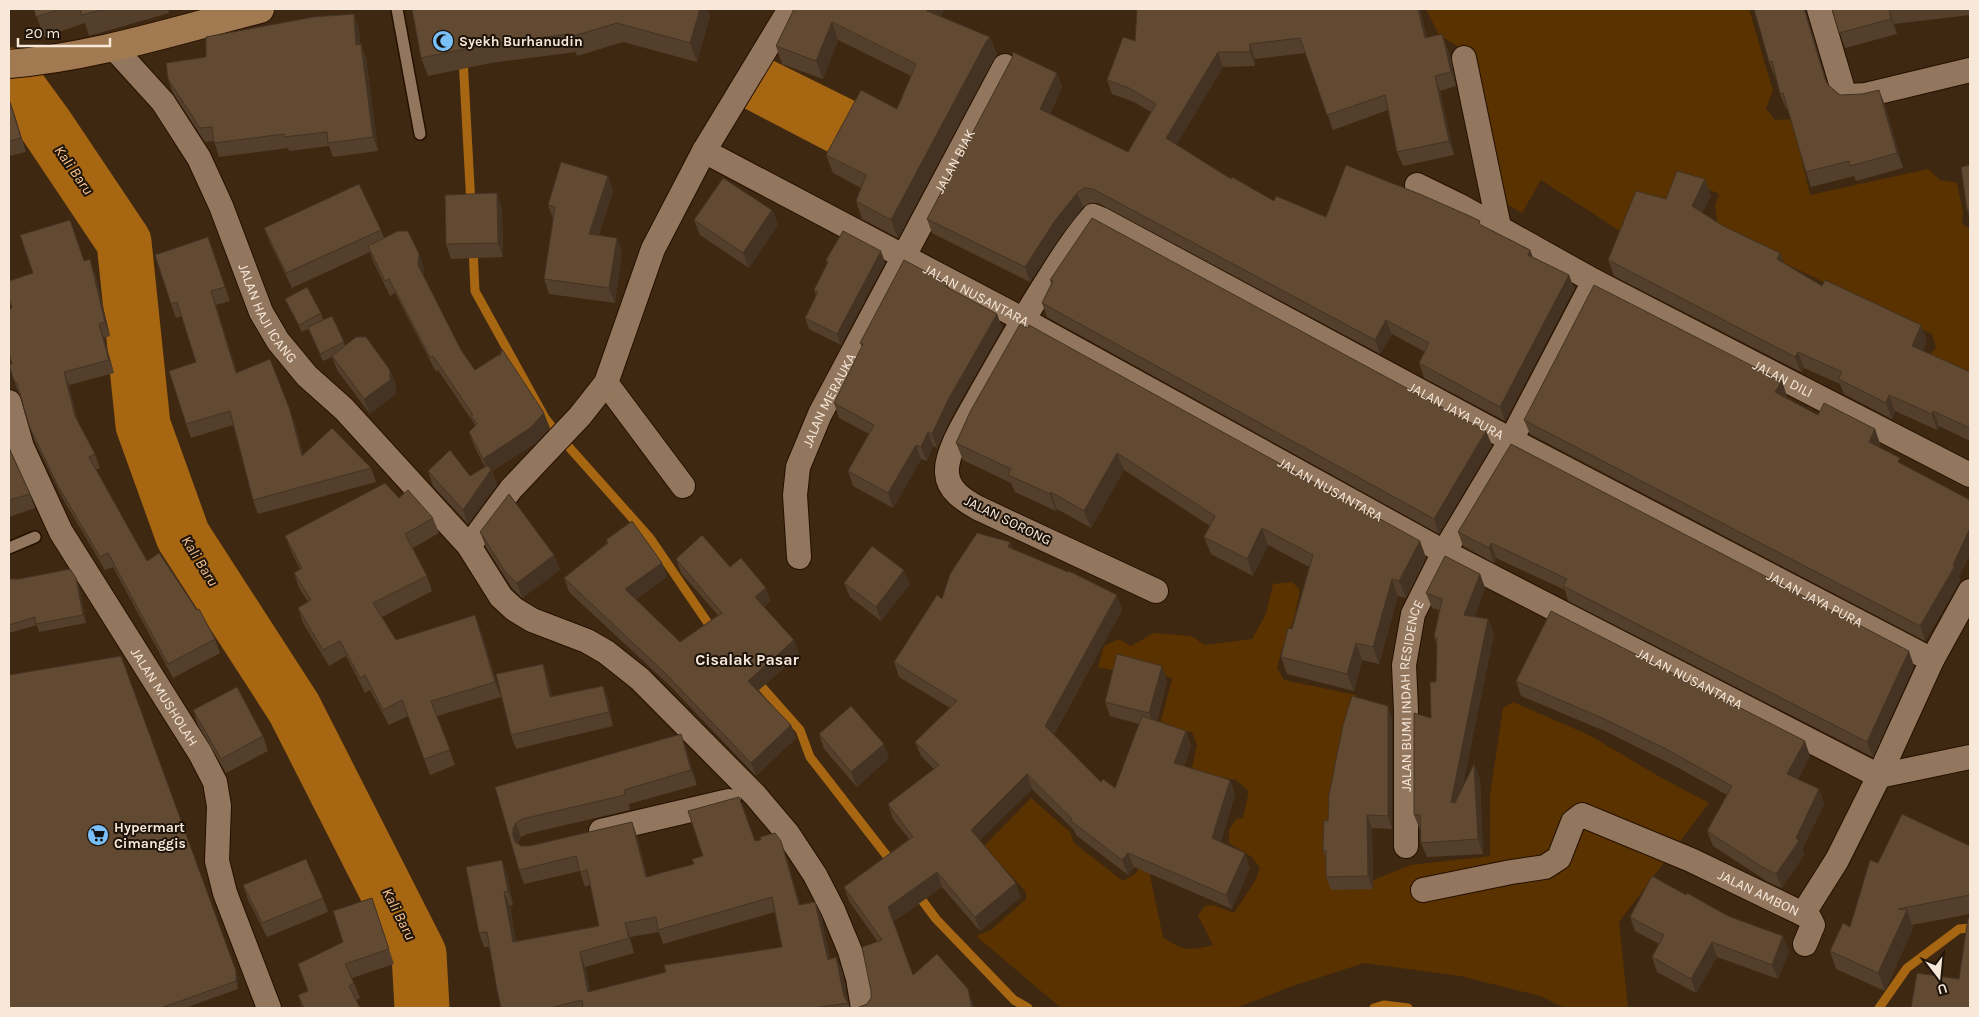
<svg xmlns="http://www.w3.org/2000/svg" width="1979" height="1017" font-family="Karla,sans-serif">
<rect width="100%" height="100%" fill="#3f2811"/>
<path fill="#593200" d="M 1426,9 L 1749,9 L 1773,91 L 1766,108 L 1775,120 L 1792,119 L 1810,195 L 1928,169 L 1940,180 L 1957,183 L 1963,213 L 1962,224 L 1970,229 L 1970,381 L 1925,361 L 1936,347 L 1932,334 L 1718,231 L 1715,205 L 1719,194 L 1679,175 L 1666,203 L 1620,231 L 1541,180 L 1522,213 L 1480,189 L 1457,46 L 1439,35 Z
M 1292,582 L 1300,590 L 1294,619 L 1282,649 L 1277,668 L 1284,680 L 1356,695 L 1350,722 L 1369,882 L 1410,865 L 1490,856 L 1490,795 L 1503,708 L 1513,702 L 1589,735 L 1660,777 L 1709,803 L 1619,922 L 1628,1008 L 1565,1008 L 1540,996 L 1460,976 L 1364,963 L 1287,988 L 1236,1008 L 1061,1008 L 976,936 L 991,930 L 1026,899 L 1026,892 L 984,846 L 1031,798 L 1070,832 L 1074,843 L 1123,881 L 1135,874 L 1139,868 L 1149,871 L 1163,937 C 1182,951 1190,951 1213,945 L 1198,915 L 1205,906 L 1213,905 L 1234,913 L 1255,881 L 1260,868 L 1252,857 L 1229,843 L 1229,830 L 1236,819 L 1243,818 L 1249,791 L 1236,780 L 1191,772 L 1197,745 L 1192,732 L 1174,730 L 1160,724 L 1172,679 L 1156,671 L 1117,671 L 1098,667 L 1104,646 L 1118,639 L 1131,646 L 1154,633 L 1191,636 L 1205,645 L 1252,639 L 1266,614 L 1273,584 Z"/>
<path fill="#a76612" d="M 770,59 L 863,105 L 834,155 L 742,107 Z"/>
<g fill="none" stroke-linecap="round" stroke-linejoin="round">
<path stroke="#a76612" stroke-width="9" d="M 463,58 L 471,205
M 473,248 L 475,291 L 545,418 L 560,437 L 650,538 L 714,632
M 754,678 L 800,730 L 810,757 L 894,865
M 916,892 L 936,919 L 1014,1000 L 1028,1008
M 1374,1008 L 1384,1005 L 1408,1008
M 1879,1008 L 1907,968 L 1959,929 L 1970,928"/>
<path stroke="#a76612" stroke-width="55" d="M 9,75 L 47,127 L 124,242 L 143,425 L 183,536 L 294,708 L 419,954 L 422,1008"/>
<g stroke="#251000" stroke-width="14">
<path id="lane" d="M 397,9 L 420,134
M 9,548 L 35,537"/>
</g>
<g stroke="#251000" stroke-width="26">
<g id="street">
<path d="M 1819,9 L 1843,90 L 1849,96 L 1866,95 L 1970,70"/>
<path id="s1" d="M 113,47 L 163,102 L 199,158 L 221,206 L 261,312 L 278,341 L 307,376 L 344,409 L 469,546 L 501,597 L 514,609 L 532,620 L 587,641 L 606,652 L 640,679 L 755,795 L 788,834 L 815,875 L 833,910 L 850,951 L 858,978 L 863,1008"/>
<path d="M 1464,58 L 1499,227"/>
<path id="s2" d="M 704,151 L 1022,319 L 1444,552 L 1879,776 L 1970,757"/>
<path id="s3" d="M 1417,185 L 1460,206 L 1594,281 L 1970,475"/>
<path d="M 606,383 L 683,486"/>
<path id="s4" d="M 9,402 L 22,447 L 61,532 L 200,753 L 215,782 L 219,806 L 217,861 L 225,893 L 269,1008"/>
<path d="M 469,546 L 511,489 L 580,416 L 606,383 L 653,249 L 704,151 L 790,9"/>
<path id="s5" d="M 799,557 L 795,495 L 798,467 L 820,414 L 1005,66"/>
<path id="s6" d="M 1156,591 L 978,508 C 964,500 948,491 947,473 C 945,451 971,412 981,393 C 1004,353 1026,313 1051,275 C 1064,254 1077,234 1093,216 L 1103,220 L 1511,440 L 1932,660"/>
<path d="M 601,831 L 729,801"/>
<path id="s7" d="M 1406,846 L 1406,710 L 1404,665 L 1413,614 L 1444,552 L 1511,440 L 1594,281"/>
<path id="s8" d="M 1423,890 L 1511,872 L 1545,867 L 1559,858 L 1573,822 L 1582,815 L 1691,860 L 1803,914 L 1837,860 L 1879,776 L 1932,660 L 1970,591"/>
<path d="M 1803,914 L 1809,917 L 1813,925 L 1805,944"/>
</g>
</g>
<g stroke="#251000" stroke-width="30">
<path id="secondary" d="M 9,64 C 94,57 177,30 260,9"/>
</g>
<use href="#lane" stroke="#92775e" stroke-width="11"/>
<use href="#street" stroke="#92775e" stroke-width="24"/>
<use href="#secondary" stroke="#a27a51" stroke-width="28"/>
</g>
<path fill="#533f2b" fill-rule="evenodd" d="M 34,9 L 168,9 L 169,13 L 89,36 L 85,23 L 44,37 Z
M 412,9 L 710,16 L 697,62 L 623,42 L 577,56 L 576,52 L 491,63 L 428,76 L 421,58 Z
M 794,9 L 941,16 L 990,37 L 997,55 L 993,60 L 898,238 L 862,219 L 856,201 L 861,188 L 833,173 L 826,155 L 897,109 L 911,76 L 838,40 L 823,79 L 782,64 L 776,46 Z
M 1137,9 L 1420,9 L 1427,38 L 1442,34 L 1451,59 L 1456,86 L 1440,91 L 1454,155 L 1403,166 L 1397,152 L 1388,110 L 1333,130 L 1305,53 L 1255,59 L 1255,66 L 1223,67 L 1176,145 L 1231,179 L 1274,201 L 1326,217 L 1481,225 L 1530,250 L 1533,257 L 1569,275 L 1574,289 L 1505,421 L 1424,378 L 1419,363 L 1425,352 L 1392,334 L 1380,354 L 1098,203 L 1090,203 L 1083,207 L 1060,237 L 1030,282 L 932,233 L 927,219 L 1057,73 L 1062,87 L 1050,114 L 1128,152 L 1151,112 L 1134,102 L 1112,94 L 1107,80 L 1135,41 Z
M 1832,9 L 1970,9 L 1970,15 L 1894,24 L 1897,34 L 1845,48 Z
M 1806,13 L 1827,83 L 1828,85 L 1840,95 L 1885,105 L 1903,168 L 1856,181 L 1854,176 L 1811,187 L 1806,172 L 1788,108 L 1786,109 L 1780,94 L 1776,76 L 1775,77 L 1769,62 Z
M 359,28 L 360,44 L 361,44 L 366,58 L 378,151 L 333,157 L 329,146 L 289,151 L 288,148 L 219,157 L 214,141 L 205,142 L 173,93 L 168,79 L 206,57 Z
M 9,102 L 10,102 L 15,116 L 26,152 L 9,156 Z
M 608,176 L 613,191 L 599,235 L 617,238 L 622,253 L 615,303 L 549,294 L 544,279 L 553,219 L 548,205 Z
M 1711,195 L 1702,213 L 1723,226 L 1780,253 L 1784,263 L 1822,286 L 1927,341 L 1923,351 L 1970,372 L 1970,441 L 1939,426 L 1937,430 L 1895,411 L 1892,419 L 1844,394 L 1840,384 L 1804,368 L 1801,372 L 1614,276 L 1608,260 L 1666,199 Z
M 502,208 L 503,257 L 451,259 L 446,244 Z
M 1970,209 L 1970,218 L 1967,210 Z
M 772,210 L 778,225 L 749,268 L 700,235 L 694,220 Z
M 70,220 L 84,261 L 95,273 L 110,336 L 104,338 L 114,373 L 69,385 L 78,422 L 95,454 L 100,468 L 96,470 L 147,561 L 215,639 L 220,653 L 173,678 L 113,567 L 105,570 L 63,499 L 35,442 L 30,428 L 20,395 L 18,392 L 13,378 L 12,364 L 12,308 Z
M 264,228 L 381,230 L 384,238 L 419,254 L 424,269 L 423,276 L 461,350 L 475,370 L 550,428 L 536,443 L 492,471 L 497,485 L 468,524 L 433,486 L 428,471 L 470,476 L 485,467 L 474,446 L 469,432 L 475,426 L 473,422 L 438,370 L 436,372 L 395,293 L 390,296 L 373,261 L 370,252 L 292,288 L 270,243 Z
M 208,237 L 230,301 L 216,305 L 237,373 L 295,424 L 303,455 L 371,468 L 376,482 L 258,514 L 253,500 L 233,425 L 191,438 L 186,424 L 196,362 L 182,316 L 176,318 L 171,304 Z
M 826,260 L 885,262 L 841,345 L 809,329 L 805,318 L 816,295 L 814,290 L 827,264 Z
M 1050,280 L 1492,445 L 1439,534 L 1047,317 L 1042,303 L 1051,284 Z
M 947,283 L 949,288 L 997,314 L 1002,328 L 953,414 L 937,448 L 933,446 L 927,461 L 921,459 L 893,508 L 853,486 L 848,471 L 869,434 L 839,418 L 834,403 L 862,347 L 860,343 Z
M 285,299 L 321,313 L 323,320 L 332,316 L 345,345 L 390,370 L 396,385 L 396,394 L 370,414 L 337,370 L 332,357 L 323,361 L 308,329 L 302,332 L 288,306 Z
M 1787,396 L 1786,398 L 1818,415 L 1875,429 L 1880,444 L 1879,447 L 1902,464 L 1970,500 L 1970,554 L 1959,577 L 1960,581 L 1925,641 L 1530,434 L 1524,420 Z
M 971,410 L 1420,541 L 1426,558 L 1406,598 L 1398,596 L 1379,664 L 1362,660 L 1354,691 L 1287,674 L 1281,657 L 1292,629 L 1309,567 L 1268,545 L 1253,576 L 1211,554 L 1204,537 L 1210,526 L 1124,470 L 1091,528 L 1057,509 L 1056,511 L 1015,492 L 1011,483 L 963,460 L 956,443 Z
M 9,448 L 30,494 L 35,508 L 9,517 Z
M 399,498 L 433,518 L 439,533 L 413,548 L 427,576 L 432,591 L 382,617 L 396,640 L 481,631 L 501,697 L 437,716 L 455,765 L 430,775 L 408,716 L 389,725 L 370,690 L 365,693 L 346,656 L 329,666 L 303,623 L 298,608 L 308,602 L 299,588 L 294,573 L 300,569 L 291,551 L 285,536 Z
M 480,532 L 554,555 L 560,570 L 522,598 L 512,588 L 486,547 Z
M 1458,532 L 1914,666 L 1873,757 L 1568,601 L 1565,590 L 1496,558 L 1494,563 L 1463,546 Z
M 606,540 L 662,563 L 667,577 L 636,599 L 680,642 L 718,615 L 681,573 L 676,559 L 730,567 L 771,601 L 764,607 L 794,640 L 799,654 L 758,691 L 791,725 L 796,738 L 756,776 L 670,686 L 569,592 L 564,578 L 607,543 Z
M 1010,542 L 1012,549 L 1117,595 L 1122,610 L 1054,734 L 1101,782 L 1115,788 L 1139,724 L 1110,716 L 1105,702 L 1167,681 L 1157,721 L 1186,731 L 1191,746 L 1184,766 L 1230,780 L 1235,794 L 1221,842 L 1250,867 L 1232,909 L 1134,867 L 1128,875 L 1076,835 L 1074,830 L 1032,789 L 980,840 L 1021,897 L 980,931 L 942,887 L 893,922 L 913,975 L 973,1003 L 867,1004 L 871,998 L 878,942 L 849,901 L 844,887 L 909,839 L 893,819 L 888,804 L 934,769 L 921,756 L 915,742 L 950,708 L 899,677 L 894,662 L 942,599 Z
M 1480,574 L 1485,588 L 1475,616 L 1488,619 L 1494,634 L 1462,788 L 1474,764 L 1480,779 L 1483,854 L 1427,857 L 1421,843 L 1421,830 L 1420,830 L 1414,815 L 1431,718 L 1436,682 L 1437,645 L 1434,637 L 1439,610 L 1432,608 L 1426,593 Z
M 9,579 L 79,586 L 86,623 L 39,632 L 37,625 L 9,633 Z
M 844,583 L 910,584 L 881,621 L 850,597 Z
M 543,664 L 547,677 L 552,696 L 603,686 L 608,699 L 613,726 L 516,749 L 511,735 Z
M 1516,681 L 1810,756 L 1798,779 L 1819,789 L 1824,804 L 1802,850 L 1804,855 L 1782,888 L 1768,882 L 1713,846 L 1707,831 L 1727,795 L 1673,765 L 1607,732 L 1521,696 Z
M 193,710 L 263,736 L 268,751 L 226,773 L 198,725 Z
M 1392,719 L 1392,829 L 1372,828 L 1373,889 L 1331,890 L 1326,877 L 1326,860 L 1323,850 L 1328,821 Z
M 681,734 L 686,749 L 697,785 L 629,804 L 630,810 L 527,834 L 521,837 L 518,843 L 521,846 L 529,846 L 637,836 L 647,877 L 694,864 L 755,841 L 786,856 L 800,905 L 815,902 L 821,916 L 830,959 L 836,957 L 842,971 L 848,1002 L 850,1008 L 501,1008 L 490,947 L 484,947 L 479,933 L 507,875 L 513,905 L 510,906 L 516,942 L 599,926 L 590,885 L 585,887 L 580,871 L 524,884 L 519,870 L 495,787 ZM 775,912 L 782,947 L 590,992 L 585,967 L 634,953 L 630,937 L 659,932 L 663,944 Z
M 819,734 L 889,758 L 857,787 L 824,749 Z
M 1970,846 L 1970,914 L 1912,925 L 1913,928 L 1885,991 L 1836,969 L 1830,951 L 1850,927 L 1878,863 Z
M 243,885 L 323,898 L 328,912 L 267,937 L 248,900 Z
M 372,898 L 394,964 L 352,978 L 360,998 L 356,1000 L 360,1008 L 302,1008 L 298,995 L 308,991 L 343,942 Z
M 1630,917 L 1789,951 L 1778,979 L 1717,957 L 1696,993 L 1657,972 L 1652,957 L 1659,944 L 1635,931 Z
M 238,979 L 238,989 L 185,1008 L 9,1008 Z"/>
<path fill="#443323" d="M 700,9 L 707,9 L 710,16 L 697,62 L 690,43 Z
M 928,9 L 945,9 L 934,29 L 927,11 Z
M 1418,9 L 1420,9 L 1421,11 L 1430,53 L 1425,38 Z
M 1804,9 L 1806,9 L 1806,13 L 1830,94 L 1825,79 Z
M 1889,9 L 1894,24 L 1897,34 L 1891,19 Z
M 354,14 L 359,28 L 361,58 L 356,45 Z
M 832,22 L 838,40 L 823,79 L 816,61 Z
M 1442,34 L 1451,59 L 1456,86 L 1451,72 Z
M 990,37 L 997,55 L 993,60 L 898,238 L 891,220 L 986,42 Z
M 361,44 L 366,58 L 378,151 L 373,137 Z
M 1250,44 L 1255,59 L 1255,66 L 1250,52 Z
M 1218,52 L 1223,67 L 1171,153 L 1166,138 Z
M 1057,73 L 1062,87 L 1045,124 L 1040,109 Z
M 1435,76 L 1440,91 L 1454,155 L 1449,141 Z
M 1879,90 L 1885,105 L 1903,168 L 1897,153 Z
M 10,102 L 15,116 L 26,152 L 21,138 Z
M 608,176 L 613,191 L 594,249 L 589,234 Z
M 1705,179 L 1711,195 L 1698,222 L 1692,206 Z
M 497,193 L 502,208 L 503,257 L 498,243 Z
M 1077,193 L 1083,207 L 1060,237 L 1030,282 L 1025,267 L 1054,222 Z
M 772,210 L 778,225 L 749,268 L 743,253 Z
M 617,238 L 622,253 L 615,303 L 609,288 Z
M 1530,250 L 1535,264 L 1528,255 Z
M 881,251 L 885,262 L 841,345 L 837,334 Z
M 1780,253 L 1786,268 L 1777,259 Z
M 419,254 L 424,269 L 423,279 L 418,265 Z
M 90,259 L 95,273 L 110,336 L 105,322 Z
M 1569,275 L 1574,289 L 1505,421 L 1500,407 Z
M 211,291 L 216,305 L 241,387 L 236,373 Z
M 997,314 L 1002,328 L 953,414 L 937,448 L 932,434 L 948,400 Z
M 1386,320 L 1392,334 L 1380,354 L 1375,340 Z
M 99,324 L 104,338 L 114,373 L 109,360 Z
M 1921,325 L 1927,341 L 1918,362 L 1912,346 Z
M 1798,352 L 1804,368 L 1801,372 L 1795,357 Z
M 390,370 L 396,385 L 396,394 L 370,414 L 364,399 Z
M 64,372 L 69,385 L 80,430 L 75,416 Z
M 1782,381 L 1787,396 L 1780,407 L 1775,392 Z
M 1889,395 L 1895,411 L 1892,419 L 1886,403 Z
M 290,410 L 295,424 L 307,470 L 302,456 Z
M 1933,411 L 1939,426 L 1937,430 L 1932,414 Z
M 544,413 L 550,428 L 536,443 L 492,471 L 497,485 L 468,524 L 463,510 L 489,474 L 483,459 Z
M 1875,429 L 1880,444 L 1875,456 L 1869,442 Z
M 1486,431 L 1492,445 L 1439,534 L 1434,519 Z
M 928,432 L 933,446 L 927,461 L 921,447 Z
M 916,445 L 921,459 L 893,508 L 888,493 Z
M 1117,453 L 1124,470 L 1091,528 L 1084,511 Z
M 1051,492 L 1057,509 L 1056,511 L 1050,494 Z
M 1262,528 L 1268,545 L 1253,576 L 1247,559 Z
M 1970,528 L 1970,554 L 1959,577 L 1960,581 L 1925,641 L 1920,626 L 1953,565 Z
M 1420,541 L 1426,558 L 1406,598 L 1399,581 Z
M 1010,542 L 1015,557 L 1008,547 Z
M 1491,543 L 1496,558 L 1494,563 L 1489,548 Z
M 554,555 L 560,570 L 522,598 L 517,583 Z
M 662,563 L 667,577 L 630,603 L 625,589 Z
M 904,570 L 910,584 L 881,621 L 876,607 Z
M 1480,574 L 1485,588 L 1470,629 L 1464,615 Z
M 76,578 L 79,586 L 86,623 L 83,615 Z
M 1392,579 L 1398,596 L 1379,664 L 1373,647 Z
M 766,588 L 771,601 L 760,610 L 755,597 Z
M 1117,595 L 1122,610 L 1050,740 L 1045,726 Z
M 475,615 L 481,631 L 501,697 L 495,682 Z
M 1488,619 L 1494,634 L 1457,816 L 1451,802 Z
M 794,640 L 799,654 L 753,695 L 748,681 Z
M 1356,643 L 1362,660 L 1354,691 L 1347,674 Z
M 1909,651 L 1914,666 L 1873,757 L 1867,742 Z
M 543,664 L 547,677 L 555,710 L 550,697 Z
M 1162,666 L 1167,681 L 1155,728 L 1149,713 Z
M 603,686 L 608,699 L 613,726 L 609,712 Z
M 1388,706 L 1392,719 L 1392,829 L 1388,816 Z
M 791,725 L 796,738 L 756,776 L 751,763 Z
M 1186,731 L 1191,746 L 1179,778 L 1174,763 Z
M 681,734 L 686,749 L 697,785 L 691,770 Z
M 1805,741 L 1810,756 L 1793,789 L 1787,774 Z
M 884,744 L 889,758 L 857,787 L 851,772 Z
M 1474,764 L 1480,779 L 1483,854 L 1478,839 Z
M 1027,774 L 1032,789 L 976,844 L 971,830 Z
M 1230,780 L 1235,794 L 1218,853 L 1212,838 Z
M 1819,789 L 1824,804 L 1802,850 L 1804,855 L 1782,888 L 1776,874 L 1796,838 Z
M 1367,815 L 1372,828 L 1373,889 L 1368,876 Z
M 632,822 L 637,836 L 651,892 L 646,877 Z
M 516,823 L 521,837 L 518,843 L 518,851 L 513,836 L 513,829 Z
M 781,841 L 786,856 L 804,919 L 799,905 Z
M 1128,853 L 1134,867 L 1128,875 L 1122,860 Z
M 1245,853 L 1250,867 L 1232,909 L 1226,895 Z
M 502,860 L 507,875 L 513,905 L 508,891 Z
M 937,872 L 942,887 L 893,922 L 888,907 Z
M 1016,883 L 1021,897 L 980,931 L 975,917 Z
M 504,892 L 510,906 L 518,957 L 513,942 Z
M 815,902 L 821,916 L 833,974 L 828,960 Z
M 1907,910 L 1913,928 L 1885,991 L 1878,973 Z
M 625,923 L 630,937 L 634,953 L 629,938 Z
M 1783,936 L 1789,951 L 1778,979 L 1772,965 Z
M 1712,942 L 1717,957 L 1696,993 L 1691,979 Z
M 580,952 L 585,967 L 594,1007 L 588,992 Z
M 836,957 L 842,971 L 848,1003 L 844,996 Z
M 236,971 L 238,979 L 238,989 L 236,981 Z
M 968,989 L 973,1003 L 974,1008 L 972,1008 Z"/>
<path fill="#614932" stroke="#443323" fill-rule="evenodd" d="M 34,9 L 60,9 L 36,17 Z
M 80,9 L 106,9 L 82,15 Z
M 412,9 L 700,9 L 690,43 L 617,23 L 570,37 L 569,34 L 484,45 L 421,58 Z
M 794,9 L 928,9 L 927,11 L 990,37 L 986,42 L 891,220 L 856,201 L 866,175 L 826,155 L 861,90 L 897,109 L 916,64 L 832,22 L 816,61 L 776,46 Z
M 1137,9 L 1418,9 L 1425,38 L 1442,34 L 1445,45 L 1451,72 L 1435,76 L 1449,141 L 1397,152 L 1385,95 L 1327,115 L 1300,38 L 1250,44 L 1250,52 L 1218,52 L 1166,138 L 1231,179 L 1232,177 L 1274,201 L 1276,196 L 1326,217 L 1346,165 L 1422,195 L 1472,217 L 1480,221 L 1479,224 L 1530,250 L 1528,255 L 1569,275 L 1500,407 L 1419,363 L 1429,343 L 1386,320 L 1375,340 L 1093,189 L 1085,188 L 1077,193 L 1054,222 L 1025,267 L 927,219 L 1012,58 L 1013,52 L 1057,73 L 1040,109 L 1128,152 L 1156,104 L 1129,88 L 1107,80 L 1123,37 L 1135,41 Z
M 1754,9 L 1804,9 L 1825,79 L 1828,85 L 1840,95 L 1862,94 L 1879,90 L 1897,153 L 1850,166 L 1849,161 L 1806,172 L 1783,93 L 1780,94 L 1772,61 L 1769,62 Z
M 1832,9 L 1894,9 L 1889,9 L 1891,19 L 1839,33 Z
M 354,14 L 356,45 L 361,44 L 373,137 L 328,143 L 327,132 L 284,137 L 284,134 L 214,143 L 212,127 L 200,128 L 168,79 L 166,63 L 206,57 L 206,37 L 313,17 Z
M 9,102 L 10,102 L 21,138 L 9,141 Z
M 561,162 L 608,176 L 589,234 L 617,238 L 609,288 L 544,279 L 555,207 L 548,205 Z
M 1970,165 L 1970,209 L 1967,210 L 1961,167 Z
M 1677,171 L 1705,179 L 1692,206 L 1723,226 L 1780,253 L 1777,259 L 1822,286 L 1825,280 L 1921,325 L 1912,346 L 1970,372 L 1970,428 L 1933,411 L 1932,414 L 1889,395 L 1886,403 L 1838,379 L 1842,372 L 1798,352 L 1795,357 L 1608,260 L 1636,191 L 1666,199 Z
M 723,178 L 772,210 L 743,253 L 694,220 Z
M 359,184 L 381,230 L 286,273 L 264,228 Z
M 497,193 L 498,243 L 446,244 L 445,195 Z
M 1092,218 L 1486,431 L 1434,519 L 1042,303 L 1053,281 L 1050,280 Z
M 70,220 L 84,261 L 90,259 L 105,322 L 99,324 L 109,360 L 64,372 L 75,416 L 95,454 L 89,457 L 147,561 L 159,553 L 197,610 L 199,609 L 215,639 L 168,664 L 108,553 L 100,557 L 58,486 L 30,428 L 17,384 L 13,378 L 9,364 L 12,364 L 9,352 L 9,309 L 12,308 L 9,298 L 9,281 L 33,273 L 20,235 Z
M 398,231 L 408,231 L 419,254 L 418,265 L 461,350 L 475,370 L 500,354 L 500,356 L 502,349 L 544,413 L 530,428 L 483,459 L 469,432 L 477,424 L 471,416 L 473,415 L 433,356 L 430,357 L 389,279 L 385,281 L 368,246 Z
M 843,231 L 881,251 L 837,334 L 805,318 L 818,292 L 814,290 L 828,262 L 826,260 Z
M 208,237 L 225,287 L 211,291 L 236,373 L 270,359 L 290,410 L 302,456 L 332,428 L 371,468 L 253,500 L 230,411 L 186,424 L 169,371 L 196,362 L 177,302 L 171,304 L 155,255 Z
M 904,260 L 947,283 L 945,286 L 997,314 L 948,400 L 932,434 L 928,432 L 921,447 L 916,445 L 888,493 L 848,471 L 874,425 L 834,403 L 863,344 L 860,343 Z
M 1594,285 L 1782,381 L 1775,392 L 1818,415 L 1824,403 L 1875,429 L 1869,442 L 1900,458 L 1898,462 L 1970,500 L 1970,528 L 1953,565 L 1955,566 L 1920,626 L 1524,420 Z
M 307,287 L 321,313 L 299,325 L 285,299 Z
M 332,316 L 344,342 L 320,354 L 308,327 Z
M 1020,324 L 1028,328 L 1029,325 L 1420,541 L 1399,581 L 1392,579 L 1373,647 L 1356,643 L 1347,674 L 1281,657 L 1288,628 L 1292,629 L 1313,555 L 1262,528 L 1247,559 L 1204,537 L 1215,516 L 1117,453 L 1084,511 L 1051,492 L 1050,494 L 1008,475 L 1011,469 L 956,443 L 971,410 Z
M 356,337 L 366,337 L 390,370 L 390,380 L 364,399 L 332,356 Z
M 1511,444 L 1909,651 L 1867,742 L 1563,586 L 1567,579 L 1491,543 L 1489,548 L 1458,532 Z
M 9,448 L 30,494 L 9,500 Z
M 450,450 L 470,476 L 488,465 L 491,470 L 463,510 L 428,471 Z
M 385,483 L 399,498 L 408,490 L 433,518 L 405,534 L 427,576 L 373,603 L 396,640 L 475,615 L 495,682 L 431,701 L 450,750 L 424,759 L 402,700 L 383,710 L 365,675 L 360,678 L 340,641 L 323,650 L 298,608 L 311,600 L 294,573 L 302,568 L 285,536 Z
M 509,494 L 554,555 L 517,583 L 506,573 L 480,532 Z
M 632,521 L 662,563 L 625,589 L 680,642 L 722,613 L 676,559 L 702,535 L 730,567 L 741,558 L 766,588 L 755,597 L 794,640 L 748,681 L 791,725 L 751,763 L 665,673 L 564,578 L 608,543 L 606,540 Z
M 977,533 L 1010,542 L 1008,547 L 1068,572 L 1069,571 L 1117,595 L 1045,726 L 1101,782 L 1103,779 L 1115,788 L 1142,716 L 1186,731 L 1174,763 L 1230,780 L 1212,838 L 1245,853 L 1226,895 L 1128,853 L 1122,860 L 1071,821 L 1072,819 L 1027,774 L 971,830 L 1016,883 L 975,917 L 937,872 L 888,907 L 913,975 L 937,954 L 968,989 L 972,1008 L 860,1008 L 859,1007 L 867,1004 L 871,998 L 871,991 L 862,947 L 882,940 L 844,887 L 913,837 L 888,804 L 939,765 L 915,742 L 957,701 L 894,662 L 937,595 L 942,599 L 950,574 Z
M 872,546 L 904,570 L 876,607 L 844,583 Z
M 1445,556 L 1480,574 L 1464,615 L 1488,619 L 1451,802 L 1455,803 L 1474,764 L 1478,839 L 1421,843 L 1420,815 L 1414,815 L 1414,713 L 1431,718 L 1430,682 L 1436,682 L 1437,638 L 1434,637 L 1442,599 L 1426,593 Z
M 70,569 L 76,578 L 83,615 L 36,624 L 35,617 L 9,625 L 9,579 L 19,579 Z
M 1551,611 L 1805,741 L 1787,774 L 1819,789 L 1796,838 L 1799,841 L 1776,874 L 1762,867 L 1707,831 L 1732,786 L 1668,750 L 1602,718 L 1516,681 Z
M 1117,654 L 1162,666 L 1149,713 L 1105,702 Z
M 121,656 L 236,971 L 236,981 L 161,1008 L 9,1008 L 9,675 Z
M 543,664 L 550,697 L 603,686 L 609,712 L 511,735 L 496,674 Z
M 237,687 L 263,736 L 221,759 L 193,710 Z
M 1352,696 L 1388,706 L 1388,816 L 1367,815 L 1368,876 L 1326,877 L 1326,851 L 1323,850 L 1324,820 L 1328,821 L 1329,795 L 1343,725 Z
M 851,706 L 884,744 L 851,772 L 819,734 Z
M 681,734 L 691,770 L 624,790 L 625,795 L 522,819 L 516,823 L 513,829 L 513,836 L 515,842 L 521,846 L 529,846 L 632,822 L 646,877 L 694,864 L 692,859 L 703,856 L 688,811 L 739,797 L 755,841 L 761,840 L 760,837 L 775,833 L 781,841 L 799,905 L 815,902 L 828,960 L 836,957 L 844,996 L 848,1003 L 813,1008 L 583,1008 L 582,1000 L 550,1008 L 501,1008 L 497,990 L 487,932 L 479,933 L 466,867 L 502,860 L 508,891 L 504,892 L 513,942 L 599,926 L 587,870 L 580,872 L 576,856 L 519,870 L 495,787 ZM 772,897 L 782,947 L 664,965 L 666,972 L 588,992 L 580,952 L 629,938 L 625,923 L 656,917 L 658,930 Z
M 1902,814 L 1970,846 L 1970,895 L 1898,909 L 1907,910 L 1878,973 L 1830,951 L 1843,923 L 1850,927 L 1870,860 L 1878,863 Z
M 306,859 L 323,898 L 262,923 L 243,885 Z
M 1652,876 L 1686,895 L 1687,893 L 1728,916 L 1783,936 L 1772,965 L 1712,942 L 1691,979 L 1652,957 L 1664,935 L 1630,917 Z
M 372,898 L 389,949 L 345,964 L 354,983 L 349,986 L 360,1008 L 304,1008 L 298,995 L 308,991 L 298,964 L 343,942 L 333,911 Z
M 1968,918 L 1970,918 L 1970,1008 L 1911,1008 L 1917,973 L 1959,979 Z"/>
<defs>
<g id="mosque-disc" transform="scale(1.125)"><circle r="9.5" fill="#7abff8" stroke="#1e140a"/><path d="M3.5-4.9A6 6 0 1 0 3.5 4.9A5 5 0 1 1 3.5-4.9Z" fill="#111"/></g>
<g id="supermarket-disc" transform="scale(1.125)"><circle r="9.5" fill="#7abff8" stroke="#1e140a"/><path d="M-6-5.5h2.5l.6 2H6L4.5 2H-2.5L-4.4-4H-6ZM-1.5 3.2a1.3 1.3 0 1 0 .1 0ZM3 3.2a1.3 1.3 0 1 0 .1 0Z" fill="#111"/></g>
</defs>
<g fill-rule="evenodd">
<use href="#mosque-disc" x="443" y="41"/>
<use href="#supermarket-disc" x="98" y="835"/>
</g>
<g text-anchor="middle" stroke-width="4" stroke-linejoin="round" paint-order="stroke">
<g font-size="14" font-weight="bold" fill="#f7e8da" stroke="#1e140a" text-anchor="start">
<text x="459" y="46">Syekh Burhanudin</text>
<text x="114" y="832">Hypermart<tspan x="114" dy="16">Cimanggis</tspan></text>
</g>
<g font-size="14" fill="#f7e8da" stroke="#1e140a">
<text dy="5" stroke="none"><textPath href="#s5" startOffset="434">JALAN BIAK</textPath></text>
<text dy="5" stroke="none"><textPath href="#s2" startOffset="308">JALAN NUSANTARA</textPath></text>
<text dy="5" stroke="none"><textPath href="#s1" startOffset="311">JALAN HAJI ICANG</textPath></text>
<text dy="5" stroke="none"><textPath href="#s3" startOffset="414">JALAN DILI</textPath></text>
<text dy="5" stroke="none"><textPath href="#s5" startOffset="164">JALAN MERAUKA</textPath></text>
<text dy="5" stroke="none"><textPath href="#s6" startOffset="955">JALAN JAYA PURA</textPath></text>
<text dy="5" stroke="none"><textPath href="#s2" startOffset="712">JALAN NUSANTARA</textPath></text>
<text transform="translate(1008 520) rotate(26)" y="5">JALAN SORONG</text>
<text dy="5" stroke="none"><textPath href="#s6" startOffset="1360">JALAN JAYA PURA</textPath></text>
<text dy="5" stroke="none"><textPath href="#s2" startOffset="1118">JALAN NUSANTARA</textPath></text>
<text dy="5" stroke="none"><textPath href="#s7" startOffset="151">JALAN BUMI INDAH RESIDENCE</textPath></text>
<text dy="5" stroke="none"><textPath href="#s4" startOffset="335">JALAN MUSHOLAH</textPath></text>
<text dy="5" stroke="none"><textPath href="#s8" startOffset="384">JALAN AMBON</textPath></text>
</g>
<g font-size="15" font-style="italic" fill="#f9c390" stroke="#1e140a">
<text transform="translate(74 170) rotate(55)" y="5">Kali Baru</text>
<text transform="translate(200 561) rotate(58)" y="5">Kali Baru</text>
<text transform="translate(399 914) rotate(63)" y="5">Kali Baru</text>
</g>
<g font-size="16" font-weight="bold" fill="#f7e8da" stroke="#1e140a">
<text x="747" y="665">Cisalak Pasar</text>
</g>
</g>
<rect width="1979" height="1017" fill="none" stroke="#f7e8da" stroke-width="20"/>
<g transform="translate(1939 977) rotate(164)" stroke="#1e140a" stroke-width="4" paint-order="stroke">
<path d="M0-4L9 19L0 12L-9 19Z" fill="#f7e8da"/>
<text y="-8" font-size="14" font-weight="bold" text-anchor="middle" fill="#f7e8da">U</text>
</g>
<path d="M18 38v8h92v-8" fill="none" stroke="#f7e8da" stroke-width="2.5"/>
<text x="25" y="38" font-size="15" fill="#f7e8da" stroke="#1e140a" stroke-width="4" paint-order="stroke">20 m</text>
</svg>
